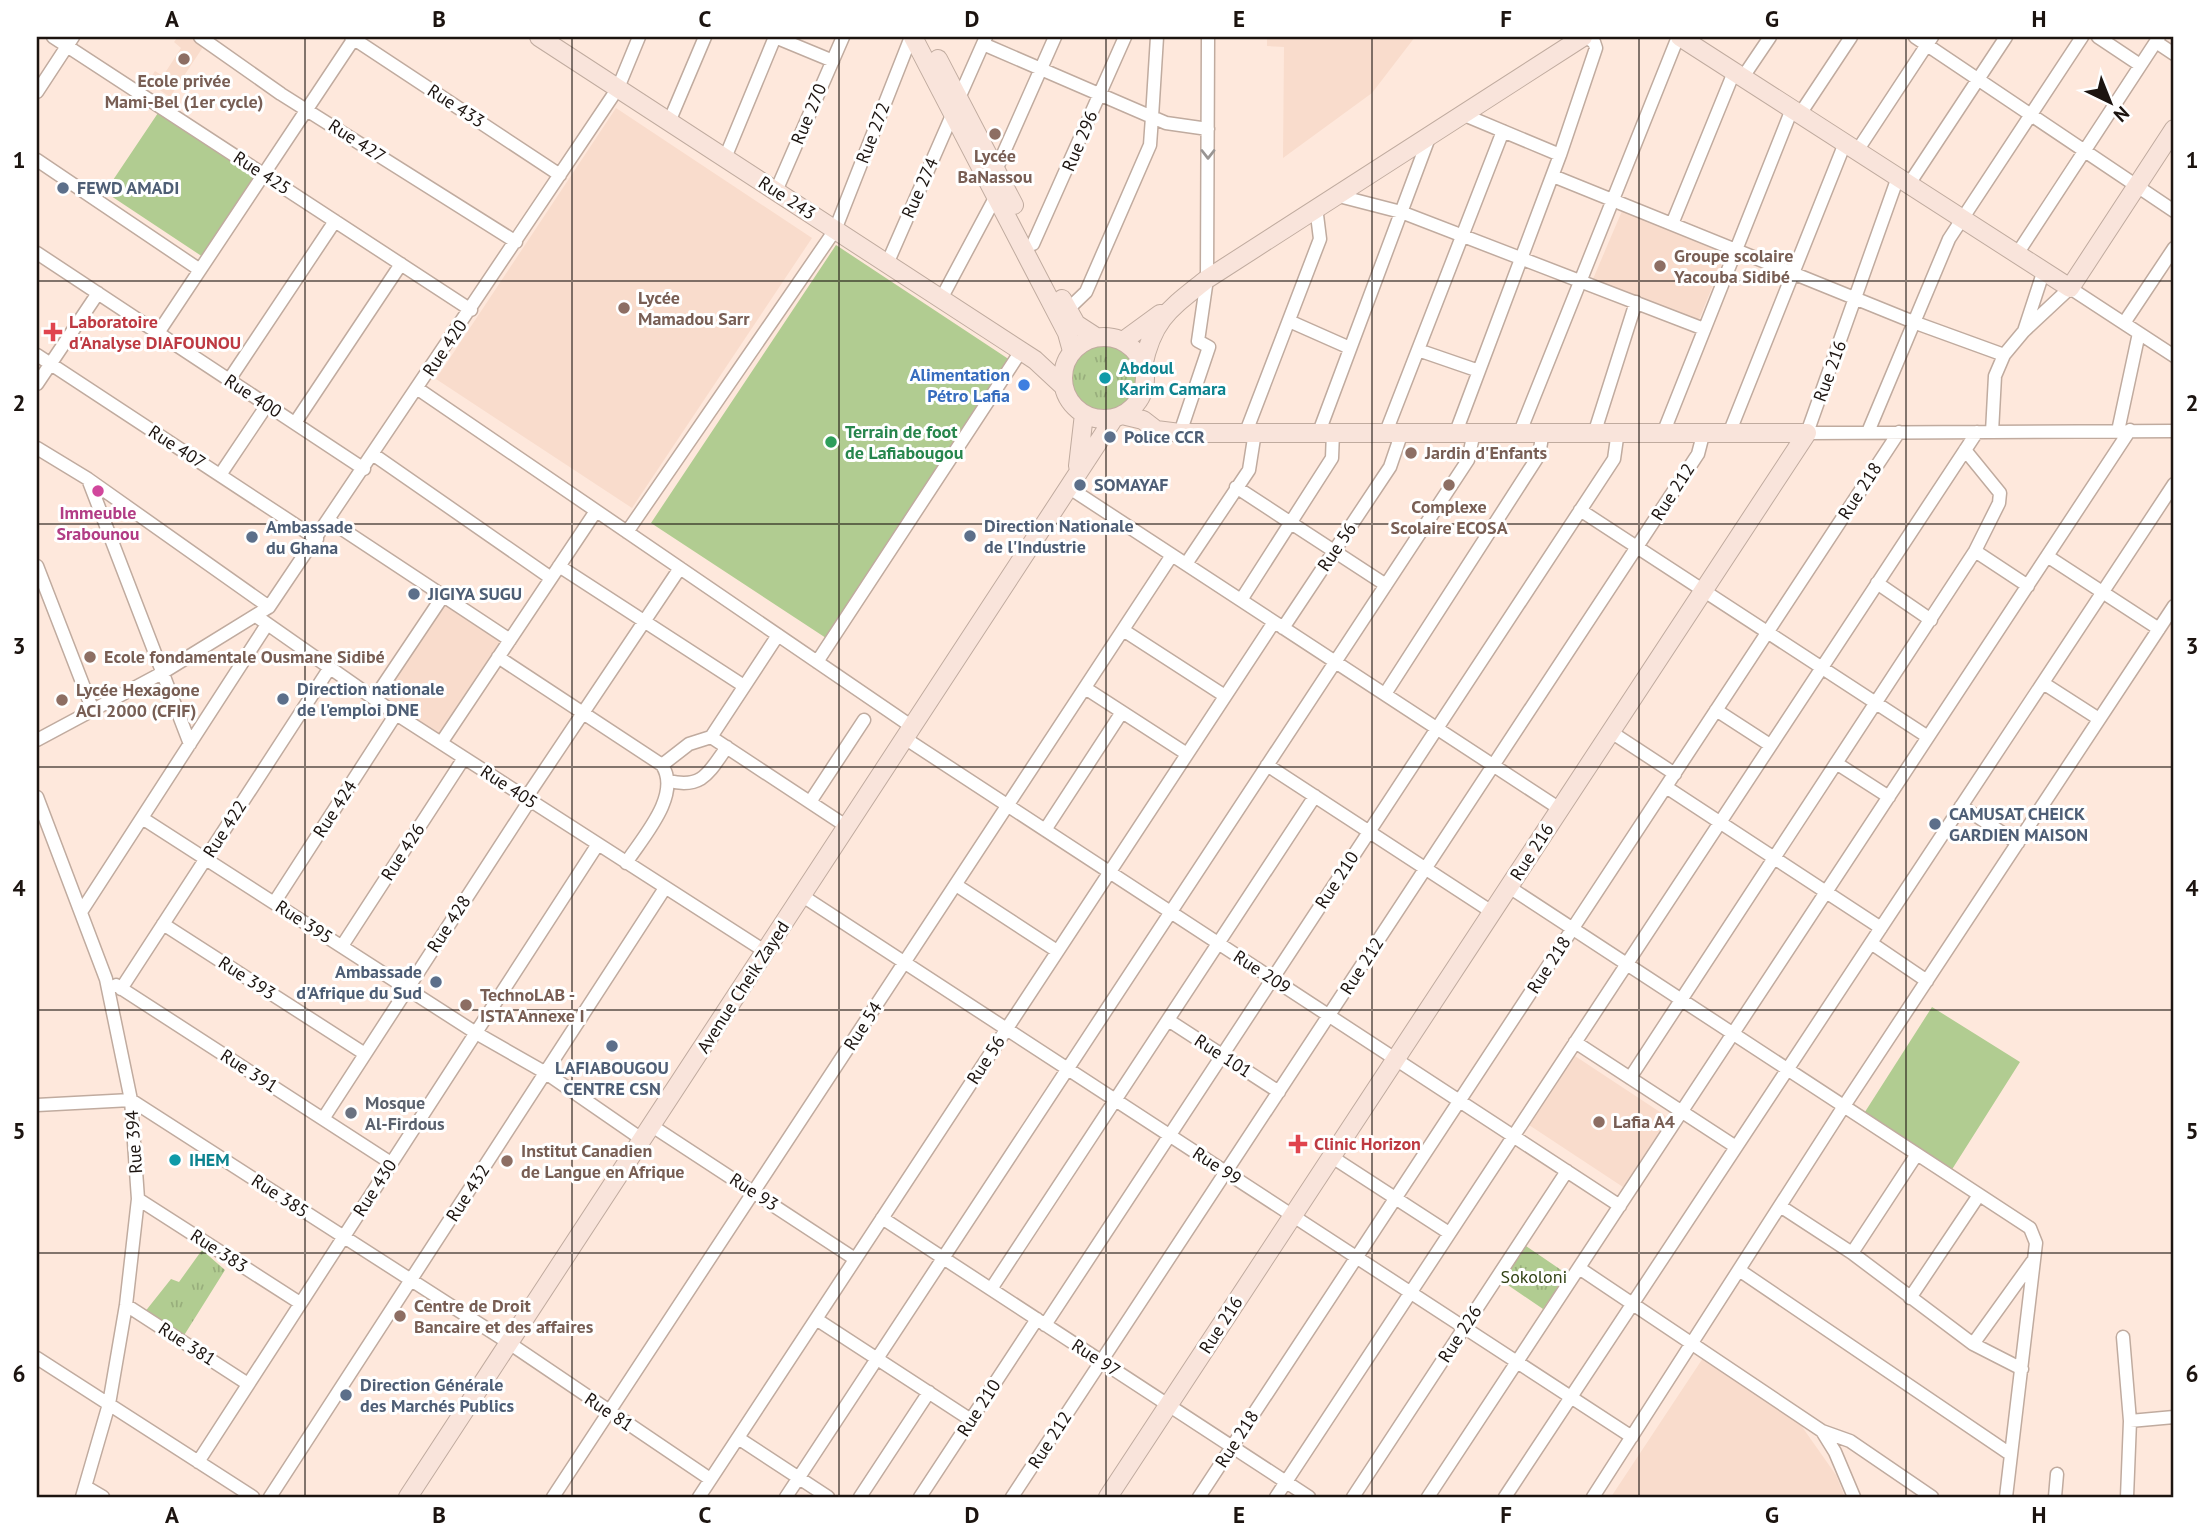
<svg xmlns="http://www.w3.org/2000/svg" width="2211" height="1534" font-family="'PT Sans',sans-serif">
<defs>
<pattern id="grass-tufts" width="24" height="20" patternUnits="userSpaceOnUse" patternTransform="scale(1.75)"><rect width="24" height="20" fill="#b1cc91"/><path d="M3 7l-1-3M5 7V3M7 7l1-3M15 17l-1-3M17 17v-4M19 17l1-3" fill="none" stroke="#98ae7c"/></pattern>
</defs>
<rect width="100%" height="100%" fill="#fee8dc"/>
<path fill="#f9dccc" d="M 178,37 L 194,37 L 205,44 L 170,97 L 148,82 L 155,71 L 163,76 L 181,48 L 174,42 Z
M 1267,37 L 1415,37 L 1372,93 L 1283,158 L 1284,47 L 1267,46 Z
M 616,108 L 812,238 L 632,508 L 436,379 Z
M 1622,211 L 1726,253 L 1698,322 L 1593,279 Z
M 444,599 L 506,641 L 442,738 L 379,698 Z
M 1575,1056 L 1669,1118 L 1623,1187 L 1529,1125 Z
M 1703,1358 L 1798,1421 L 1836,1475 L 1845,1497 L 1611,1497 Z"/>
<path fill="url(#grass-tufts)" d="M1071 378a33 33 0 1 1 66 0a33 33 0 1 1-66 0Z
M 1526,1246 L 1567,1274 L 1543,1309 L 1502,1281 Z
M 202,1250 L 225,1270 L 183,1337 L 144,1313 L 171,1279 L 179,1282 Z"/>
<path fill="#b1cc91" d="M 160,110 L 257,175 L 203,257 L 105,192 Z
M 836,245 L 1010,360 L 826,638 L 651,523 Z
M 1932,1007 L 2020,1062 L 1951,1171 L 1863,1115 Z"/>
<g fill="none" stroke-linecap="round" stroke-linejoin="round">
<g stroke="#c0ab9f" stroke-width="15">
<path id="street" d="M 53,37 L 471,310
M 200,37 L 281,94 L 516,242
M 351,37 L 560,175
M 775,37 L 833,61
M 1157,37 L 1152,117 L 1166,123 L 1208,129
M 1915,37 L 2174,211
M 2098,37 L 2140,65
M 2156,42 L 2174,54
M 983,44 L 1152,117 L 1150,145 L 1086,292 L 1062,315
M 1743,77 L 1770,37
M 37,92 L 73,37
M 959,98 L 986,37
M 1462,114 L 1560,155
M 1800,114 L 1851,37
M 669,122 L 705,37
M 1857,151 L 1932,37
M 725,158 L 775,37
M 37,160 L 200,270
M 992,173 L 996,170 L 1055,37
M 1553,176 L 1916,323 L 2004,355
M 1898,177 L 1807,433 L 2174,431
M 1909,184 L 2006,37
M 776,191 L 843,37
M 1335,195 L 1401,212 L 1704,329
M 1672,224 L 1734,72
M 1033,244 L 1125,37
M 37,253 L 364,469
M 2017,254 L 2159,37
M 887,264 L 953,113
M 941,299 L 996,196
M 1289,321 L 1350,348
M 2124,323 L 2174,248
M 2024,331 L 2070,288 L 2174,356
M 158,333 L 355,37
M 1418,350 L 1479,371
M 37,355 L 317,539
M 229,380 L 335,221
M 37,384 L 98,293
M 418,389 L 911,726
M 295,423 L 401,264
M 1595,431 L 1636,302
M 1664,431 L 1792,109
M 1730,431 L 1845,143
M 2118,431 L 2139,333
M 1246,432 L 1320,239 L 1316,207
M 1319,432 L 1430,135
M 1386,432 L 1503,131
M 1456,432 L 1560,155 L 1596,48 L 1594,42 L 1585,37
M 1520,432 L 1678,37
M 1868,432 L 1949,239 L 2082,37
M 1992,432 L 1995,376 L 2004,355 L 2024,331 L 2044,270
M 1180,433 L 1209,347 L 1198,341 L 1207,279 L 1208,37
M 37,448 L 88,479 L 269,607
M 374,455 L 551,578
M 220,475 L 267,405
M 88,479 L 190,744
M 1068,487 L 1560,809
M 1236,487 L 1386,585
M 1580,510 L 1928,737
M 330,521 L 510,640
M 627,532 L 835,230 L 911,37
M 1975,551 L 2028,586
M 2047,556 L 2159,629
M 1186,564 L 1249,470 L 1255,432
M 37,566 L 92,708
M 559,566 L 744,686
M 1877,583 L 1931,620
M 1241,600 L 1332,458 L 1333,432
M 256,616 L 396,714 L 766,952
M 1283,628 L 1390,467 L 1402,432
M 1123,630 L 1225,696
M 498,657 L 662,765 C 682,795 642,838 626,863
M 817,662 L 1021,351
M 2043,683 L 2099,719
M 1085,688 L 1187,754
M 1385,694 L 1539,455 L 1543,431
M 374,699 L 443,596
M 1716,710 L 1770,745
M 1611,732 L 1675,774
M 711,737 L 846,826
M 903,737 L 1620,1206
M 37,740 L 162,673 L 269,607 L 618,88 L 639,37
M 441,743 L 596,511
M 1836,763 L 1889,797
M 662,765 L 689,744 L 711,737 L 778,635
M 1267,765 L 1492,912
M 669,781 C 703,789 709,772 727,747
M 1666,787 L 1881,928
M 37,797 L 106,979 L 131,1100 L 138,1199 L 126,1305 L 109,1404 L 82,1497
M 526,798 L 680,568
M 810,802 L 864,720
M 1961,806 L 2018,843
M 142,818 L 476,1033 L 546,1073 L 643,1140
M 1045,830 L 1122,712
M 956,885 L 1057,951
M 1509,887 L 2030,1228 L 2036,1243 L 2006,1497
M 801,895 L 1632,1437
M 274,903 L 396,714
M 81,912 L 266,626
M 163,924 L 365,1054
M 1871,943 L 1927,981
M 342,946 L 464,758
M 116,985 L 391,1163
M 121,989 L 329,669
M 1168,1020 L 1279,1092
M 1575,1042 L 1736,1147
M 1630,1078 L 1975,551 L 1999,503 L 2000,493 L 1965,450
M 37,1105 L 131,1100 L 509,1343 L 710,1479
M 323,1119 L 530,800
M 652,1126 L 855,1259
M 1332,1157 L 1449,1233
M 138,1199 L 300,1303
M 1780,1206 L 1852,1253 L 1973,1344 L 2022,1369
M 882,1218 L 1309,1497
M 1852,1253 L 1917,1154
M 1579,1268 L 1822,1431 L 1850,1441 L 1932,1497
M 1739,1270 L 2010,1454
M 991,1289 L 1315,796
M 1910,1298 L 1979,1195
M 126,1305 L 248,1384
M 816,1319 L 971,1420
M 1045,1325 L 1614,459 L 1618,431
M 2123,1337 L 2130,1421 L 2127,1497
M 1973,1344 L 2032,1262
M 37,1358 L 253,1497
M 2130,1421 L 2174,1417
M 1822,1431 L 1835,1452 L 1854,1497
M 738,1438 L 828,1497
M 198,1462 L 598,844
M 86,1487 L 103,1497
M 270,1497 L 665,888
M 553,1497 L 1172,555
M 699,1497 L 1274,622
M 786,1497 L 1468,460 L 1474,432
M 860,1497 L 929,1392
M 920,1497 L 1037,1319
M 1012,1497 L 1698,454 L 1704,431
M 1199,1497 L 1899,432
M 1276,1497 L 1977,432
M 1353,1497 L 1567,1171
M 1428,1497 L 2130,430
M 1505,1497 L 2174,484
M 1593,1497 L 1844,1106 L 2174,606
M 2055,1497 L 2057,1474"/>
</g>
<g stroke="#c0ab9f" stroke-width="20">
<path id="secondary" d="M 539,37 L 1035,360 L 1063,386
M 913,37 L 1067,333 L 1072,351
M 1680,37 L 2070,288 L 2174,129
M 938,59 L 1014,205
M 1062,299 L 1076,324 L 1096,337
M1063 378a41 41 0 1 1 82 0a41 41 0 1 1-82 0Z
M 1123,341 L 1160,314
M 1143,366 C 1153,318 1171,308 1207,279 L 1583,37
M 1122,415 L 1143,420 L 1156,430 L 1180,433 L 1807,433
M 1078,466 L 1084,414
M 408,1497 L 1114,418
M 1108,1497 L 1807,433"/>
</g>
<use href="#street" stroke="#fff" stroke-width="12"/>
<use href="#secondary" stroke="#f9e4db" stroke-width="18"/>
</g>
<defs><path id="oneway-chevron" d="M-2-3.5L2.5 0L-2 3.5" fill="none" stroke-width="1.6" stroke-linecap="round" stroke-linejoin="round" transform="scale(1.75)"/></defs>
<use stroke="#999593" href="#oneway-chevron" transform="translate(1208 154) rotate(90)"/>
<path fill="none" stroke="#1c1410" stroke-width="2" stroke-opacity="0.55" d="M 305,37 L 305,1497M 572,37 L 572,1497M 839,37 L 839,1497M 1106,37 L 1106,1497M 1372,37 L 1372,1497M 1639,37 L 1639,1497M 1906,37 L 1906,1497M 37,281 L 2174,281M 37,524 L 2174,524M 37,767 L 2174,767M 37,1010 L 2174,1010M 37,1253 L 2174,1253"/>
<g fill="#8d6e63" stroke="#fff" stroke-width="2.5">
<circle cx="184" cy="59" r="7"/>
<circle cx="995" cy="134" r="7"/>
<circle cx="1660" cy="266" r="7"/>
<circle cx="624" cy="308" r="7"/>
<circle cx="1411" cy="453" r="7"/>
<circle cx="1449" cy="485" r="7"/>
<circle cx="90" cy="657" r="7"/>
<circle cx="62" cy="700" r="7"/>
<circle cx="466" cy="1005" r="7"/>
<circle cx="1599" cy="1122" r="7"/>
<circle cx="507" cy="1161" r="7"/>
<circle cx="400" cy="1316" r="7"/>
</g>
<g fill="#5c6f8a" stroke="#fff" stroke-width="2.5">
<circle cx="63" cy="188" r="7"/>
<circle cx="1110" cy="437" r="7"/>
<circle cx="1080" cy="485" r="7"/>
<circle cx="970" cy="536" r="7"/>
<circle cx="252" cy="537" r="7"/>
<circle cx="414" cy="594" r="7"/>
<circle cx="283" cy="699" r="7"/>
<circle cx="1935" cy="824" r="7"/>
<circle cx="436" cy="982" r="7"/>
<circle cx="612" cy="1046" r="7"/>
<circle cx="346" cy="1395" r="7"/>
</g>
<g fill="#e0444e" stroke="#fff" stroke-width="2.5">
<path d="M49.5 321.5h7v7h7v7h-7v7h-7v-7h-7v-7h7z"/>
<path d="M1294.5 1133.5h7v7h7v7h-7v7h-7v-7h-7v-7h7z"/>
</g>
<g fill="#0f9aa8" stroke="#fff" stroke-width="2.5">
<circle cx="1105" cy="378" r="7"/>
<circle cx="175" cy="1160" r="7"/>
</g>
<circle fill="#3f7fe0" stroke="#fff" stroke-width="2.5" cx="1024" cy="385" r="7"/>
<circle fill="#2e9e5b" stroke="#fff" stroke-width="2.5" cx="831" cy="442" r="7"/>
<circle fill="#d1479c" stroke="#fff" stroke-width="2.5" cx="98" cy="491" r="7"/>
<circle fill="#6b7280" stroke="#fff" stroke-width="2.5" cx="351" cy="1113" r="7"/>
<g text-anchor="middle" stroke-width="6" stroke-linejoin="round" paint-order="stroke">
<g font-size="18" font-weight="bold" fill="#785e54" stroke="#fff" text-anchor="start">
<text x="184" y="87" text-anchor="middle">Ecole privée<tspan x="184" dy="21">Mami-Bel (1er cycle)</tspan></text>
<text x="995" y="162" text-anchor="middle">Lycée<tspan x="995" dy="21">BaNassou</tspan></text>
<text x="1674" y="262">Groupe scolaire<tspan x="1674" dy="21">Yacouba Sidibé</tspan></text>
<text x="638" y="304">Lycée<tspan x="638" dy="21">Mamadou Sarr</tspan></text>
<text x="1425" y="459">Jardin d'Enfants</text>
<text x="1449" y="513" text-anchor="middle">Complexe<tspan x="1449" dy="21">Scolaire ECOSA</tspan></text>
<text x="104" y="663">Ecole fondamentale Ousmane Sidibé</text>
<text x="76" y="696">Lycée Hexagone<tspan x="76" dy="21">ACI 2000 (CFIF)</tspan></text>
<text x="480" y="1001">TechnoLAB -<tspan x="480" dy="21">ISTA Annexe I</tspan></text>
<text x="1613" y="1128">Lafia A4</text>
<text x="521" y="1157">Institut Canadien<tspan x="521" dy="21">de Langue en Afrique</tspan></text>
<text x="414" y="1312">Centre de Droit<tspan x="414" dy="21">Bancaire et des affaires</tspan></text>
</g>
<g font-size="18" fill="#1c1410" stroke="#fff">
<text transform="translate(456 106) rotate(33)" y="6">Rue 433</text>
<text transform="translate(809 114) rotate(-67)" y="6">Rue 270</text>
<text transform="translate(873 133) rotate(-69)" y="6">Rue 272</text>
<text transform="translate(357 141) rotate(33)" y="6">Rue 427</text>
<text transform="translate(1080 141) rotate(-67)" y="6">Rue 296</text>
<text transform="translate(262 173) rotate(33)" y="6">Rue 425</text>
<text transform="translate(920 188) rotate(-66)" y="6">Rue 274</text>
<text transform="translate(787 198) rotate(33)" y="6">Rue 243</text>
<text transform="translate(445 348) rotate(-56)" y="6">Rue 420</text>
<text transform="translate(1830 371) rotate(-70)" y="6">Rue 216</text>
<text transform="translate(253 396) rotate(33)" y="6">Rue 400</text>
<text transform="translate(177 447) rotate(33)" y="6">Rue 407</text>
<text transform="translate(1860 491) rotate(-57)" y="6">Rue 218</text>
<text transform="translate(1673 492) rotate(-57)" y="6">Rue 212</text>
<text transform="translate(1337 547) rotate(-56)" y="6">Rue 56</text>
<text transform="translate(509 787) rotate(33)" y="6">Rue 405</text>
<text transform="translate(335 809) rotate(-57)" y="6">Rue 424</text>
<text transform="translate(225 829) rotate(-57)" y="6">Rue 422</text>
<text transform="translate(403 852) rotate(-57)" y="6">Rue 426</text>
<text transform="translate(1532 852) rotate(-57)" y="6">Rue 216</text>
<text transform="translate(1337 880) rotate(-57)" y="6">Rue 210</text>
<text transform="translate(304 922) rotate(33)" y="6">Rue 395</text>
<text transform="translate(449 924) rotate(-57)" y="6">Rue 428</text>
<text transform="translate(1549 965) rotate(-57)" y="6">Rue 218</text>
<text transform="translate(1362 966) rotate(-57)" y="6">Rue 212</text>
<text transform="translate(1262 972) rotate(33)" y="6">Rue 209</text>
<text transform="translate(247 978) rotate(33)" y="6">Rue 393</text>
<text transform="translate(743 987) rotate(-57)" y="6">Avenue Cheik Zayed</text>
<text transform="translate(863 1026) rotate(-57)" y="6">Rue 54</text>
<text transform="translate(1223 1056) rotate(33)" y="6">Rue 101</text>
<text transform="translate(986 1060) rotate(-57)" y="6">Rue 56</text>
<text transform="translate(249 1071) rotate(33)" y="6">Rue 391</text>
<text transform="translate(134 1142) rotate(-94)" y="6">Rue 394</text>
<text transform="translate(1217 1166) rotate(33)" y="6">Rue 99</text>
<text transform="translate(375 1188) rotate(-57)" y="6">Rue 430</text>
<text transform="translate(754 1192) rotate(33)" y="6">Rue 93</text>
<text transform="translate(468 1193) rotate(-57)" y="6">Rue 432</text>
<text transform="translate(280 1196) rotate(33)" y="6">Rue 385</text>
<text transform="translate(219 1251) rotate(33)" y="6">Rue 383</text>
<text transform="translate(1221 1325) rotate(-57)" y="6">Rue 216</text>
<text transform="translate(1460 1334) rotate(-57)" y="6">Rue 226</text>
<text transform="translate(187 1344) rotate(33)" y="6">Rue 381</text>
<text transform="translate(1096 1358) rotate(33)" y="6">Rue 97</text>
<text transform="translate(979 1408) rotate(-57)" y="6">Rue 210</text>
<text transform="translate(609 1412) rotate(34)" y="6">Rue 81</text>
<text transform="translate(1237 1439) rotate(-57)" y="6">Rue 218</text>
<text transform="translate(1050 1440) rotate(-57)" y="6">Rue 212</text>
</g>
<g font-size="18" font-weight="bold" fill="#4e5e75" stroke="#fff" text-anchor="start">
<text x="77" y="194">FEWD AMADI</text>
<text x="1124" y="443">Police CCR</text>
<text x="1094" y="491">SOMAYAF</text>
<text x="984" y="532">Direction Nationale<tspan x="984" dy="21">de l'Industrie</tspan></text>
<text x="266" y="533">Ambassade<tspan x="266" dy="21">du Ghana</tspan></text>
<text x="428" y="600">JIGIYA SUGU</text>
<text x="297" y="695">Direction nationale<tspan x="297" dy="21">de l'emploi DNE</tspan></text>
<text x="1949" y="820">CAMUSAT CHEICK<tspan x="1949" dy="21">GARDIEN MAISON</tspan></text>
<text x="422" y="978" text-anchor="end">Ambassade<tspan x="422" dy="21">d'Afrique du Sud</tspan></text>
<text x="612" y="1074" text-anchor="middle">LAFIABOUGOU<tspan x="612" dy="21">CENTRE CSN</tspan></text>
<text x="360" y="1391">Direction Générale<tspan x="360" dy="21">des Marchés Publics</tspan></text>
</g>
<g font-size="18" font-weight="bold" fill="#be3a42" stroke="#fff" text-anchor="start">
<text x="69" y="328">Laboratoire<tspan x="69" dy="21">d'Analyse DIAFOUNOU</tspan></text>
<text x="1314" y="1150">Clinic Horizon</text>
</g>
<g font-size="18" font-weight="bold" fill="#0d838f" stroke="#fff" text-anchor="start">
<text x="1119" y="374">Abdoul<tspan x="1119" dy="21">Karim Camara</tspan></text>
<text x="189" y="1166">IHEM</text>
</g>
<g font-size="18" font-weight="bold" fill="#366cbe" stroke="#fff" text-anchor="end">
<text x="1010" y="381">Alimentation<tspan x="1010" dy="21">Pétro Lafia</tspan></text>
</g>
<g font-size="18" font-weight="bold" fill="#27864d" stroke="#fff" text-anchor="start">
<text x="845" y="438">Terrain de foot<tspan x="845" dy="21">de Lafiabougou</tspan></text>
</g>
<g font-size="18" font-weight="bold" fill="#b23c85" stroke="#fff">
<text x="98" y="519">Immeuble<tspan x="98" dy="21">Srabounou</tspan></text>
</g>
<g font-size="18" font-weight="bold" fill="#5b616d" stroke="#fff" text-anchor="start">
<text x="365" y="1109">Mosque<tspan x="365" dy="21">Al-Firdous</tspan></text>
</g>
<g font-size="18" fill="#2f4012" stroke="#fff">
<text x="1534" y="1283">Sokoloni</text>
</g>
</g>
<rect width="2211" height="1534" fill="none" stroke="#ffffff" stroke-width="77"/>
<g transform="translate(2110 102) rotate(137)" stroke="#ffffff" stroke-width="5" paint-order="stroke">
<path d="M0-5L12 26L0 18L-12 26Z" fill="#1c1410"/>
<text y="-10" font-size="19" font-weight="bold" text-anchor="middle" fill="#1c1410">N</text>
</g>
<rect x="38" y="38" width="2134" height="1458" fill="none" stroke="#1c1410" stroke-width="2.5"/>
<g font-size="23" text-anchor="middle" font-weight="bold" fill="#1c1410">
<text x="172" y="27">A</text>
<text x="439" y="27">B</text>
<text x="705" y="27">C</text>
<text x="972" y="27">D</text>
<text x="1239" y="27">E</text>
<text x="1506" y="27">F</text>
<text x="1772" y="27">G</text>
<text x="2039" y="27">H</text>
<text x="19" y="168">1</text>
<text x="2192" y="168">1</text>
<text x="19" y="411">2</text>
<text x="2192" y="411">2</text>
<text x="19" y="654">3</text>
<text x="2192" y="654">3</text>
<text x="19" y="896">4</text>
<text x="2192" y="896">4</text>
<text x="19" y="1139">5</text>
<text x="2192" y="1139">5</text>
<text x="19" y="1382">6</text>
<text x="2192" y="1382">6</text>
<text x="172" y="1523">A</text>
<text x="439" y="1523">B</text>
<text x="705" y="1523">C</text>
<text x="972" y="1523">D</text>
<text x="1239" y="1523">E</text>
<text x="1506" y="1523">F</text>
<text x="1772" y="1523">G</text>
<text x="2039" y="1523">H</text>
</g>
</svg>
